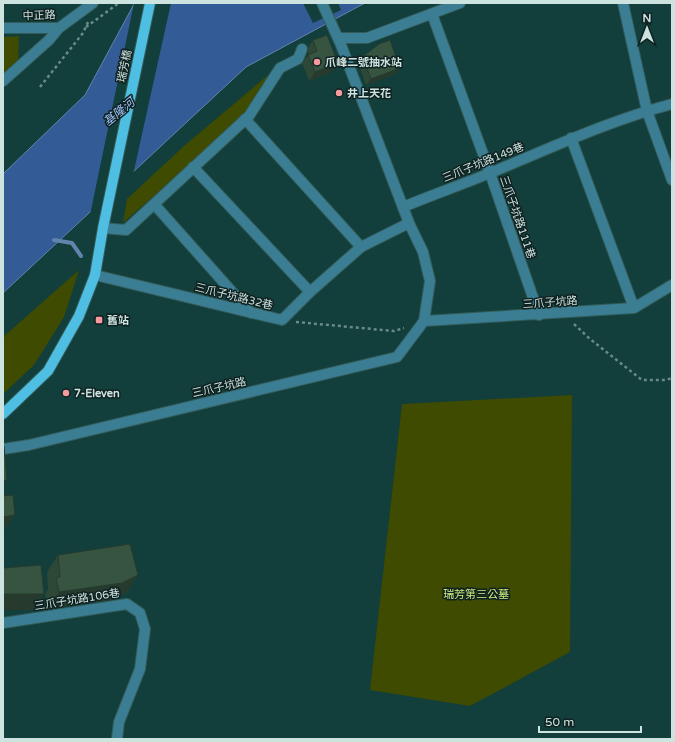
<svg xmlns="http://www.w3.org/2000/svg" width="675" height="742" font-family="'Varela Round','Noto Sans TC',sans-serif">
<rect width="100%" height="100%" fill="#123e3b"/>
<path fill="#3e4b01" d="M 19,36 L 18,62 L 3,73 L 3,37 Z
M 268,75 L 257,101 L 215,142 L 123,223 L 127,199 L 184,146 Z
M 79,270 L 64,317 L 34,365 L 3,394 L 3,337 Z
M 572,395 L 570,652 L 470,706 L 370,690 L 402,404 Z"/>
<path fill="#335c97" stroke="#6184ad" d="M 143,3 L 365,3 L 246,67 L 3,293 L 3,174 L 85,95 L 134,4 Z"/>
<path fill="#123e3b" d="M 134,3 L 171,3 L 133,175 L 90,215 Z
M 303,3 L 338,3 L 341,10 L 313,23 Z"/>
<g fill="none" stroke-linecap="round" stroke-linejoin="round">
<path stroke="#6184ad" stroke-width="4" d="M 54,240 L 72,243 L 81,256"/>
<g stroke="#335c59" stroke-width="12">
<path id="minor" d="M 623,3 L 647,111 L 672,180
M 432,14 L 490,173 L 539,315
M 3,28 L 59,28 L 93,3
M 338,38 L 367,38 L 460,3
M 3,81 L 49,40 L 59,28
M 245,119 L 361,247
M 571,138 L 634,308
M 193,167 L 310,292
M 154,204 L 251,313
M 403,207 C 432,195 461,185 490,173 C 551,148 608,121 672,104
M 103,228 L 126,230 L 249,116 L 280,68 L 298,59 L 302,49
M 95,275 L 282,320 L 310,292 L 361,247 L 409,223
M 424,321 L 634,308 L 672,285
M 3,449 L 29,445 L 397,357 L 424,321 L 430,281 L 423,252 L 409,223 L 341,45 L 322,3
M 3,623 L 127,604 L 140,613 L 145,629 L 140,669 L 119,722 L 117,739"/>
</g>
<g stroke="#335c59" stroke-width="12">
<path id="major" d="M 3,414 L 48,371 L 79,316 L 95,275 L 103,228 L 150,3"/>
</g>
<path stroke="#698b88" stroke-width="2.5" stroke-dasharray="3 3" stroke-linecap="butt" d="M 86,27 L 119,3
M 40,87 L 83,33 L 89,20
M 296,322 L 394,331 L 404,328
M 574,324 L 590,339 L 642,380 L 666,380 L 672,378"/>
<use href="#minor" stroke="#3b7d93" stroke-width="10"/>
<use href="#major" stroke="#4ebee3" stroke-width="10"/>
</g>
<path fill="#2e4837" d="M 313,40 L 332,72 L 309,81 L 302,63 L 309,54 L 307,49 Z
M 362,57 L 396,74 L 366,85 L 358,63 Z
M 58,555 L 138,575 L 127,592 L 111,600 L 48,608 L 45,594 L 48,589 L 47,572 Z"/>
<path fill="#263b2d" d="M 338,63 L 332,72 L 309,81 L 315,72 Z
M 400,68 L 396,74 L 366,85 L 371,79 Z
M 7,480 L 3,486 L 3,481 Z
M 15,515 L 3,532 L 3,517 Z
M 138,575 L 127,592 L 111,600 L 48,608 L 59,592 Z
M 3,594 L 44,594 L 32,610 L 3,610 Z"/>
<path fill="#365440" stroke="#263b2d" d="M 327,35 L 338,63 L 315,72 L 308,55 L 317,51 L 313,40 Z
M 390,40 L 400,68 L 371,79 L 362,57 L 379,44 Z
M 3,446 L 4,446 L 7,480 L 3,481 Z
M 13,495 L 15,515 L 3,517 L 3,496 Z
M 130,544 L 138,575 L 122,583 L 59,592 L 56,578 L 60,577 L 58,555 Z
M 41,565 L 44,594 L 3,594 L 3,566 L 4,568 Z"/>
<g fill="#f59b9e" stroke="#0f2120" stroke-width="1.5">
<circle cx="317" cy="62" r="4"/>
<circle cx="339" cy="93" r="4"/>
<rect x="95" y="316" width="8" height="8" rx="2"/>
<circle cx="66" cy="393" r="4"/>
</g>
<g text-anchor="middle" stroke-width="3" stroke-linejoin="round" paint-order="stroke">
<g font-size="11" fill="#cce3e0" stroke="#0f2120">
<text transform="translate(39 15) rotate(-2)" y="4">中正路</text>
<text transform="translate(124 66) rotate(-78)" y="4">瑞芳橋</text>
<text transform="translate(483 162) rotate(-22)" y="4">三爪子坑路149巷</text>
<text transform="translate(518 217) rotate(71)" y="4">三爪子坑路111巷</text>
<text transform="translate(234 296) rotate(14)" y="4">三爪子坑路32巷</text>
<text transform="translate(550 302) rotate(-4)" y="4">三爪子坑路</text>
<text transform="translate(219 387) rotate(-13)" y="4">三爪子坑路</text>
<text transform="translate(77 599) rotate(-9)" y="4">三爪子坑路106巷</text>
</g>
<g font-size="11" font-weight="bold" fill="#cce3e0" stroke="#0f2120" text-anchor="start">
<text x="325" y="66">爪峰二號抽水站</text>
<text x="347" y="97">井上天花</text>
<text x="107" y="324">舊站</text>
<text x="74" y="397">7-Eleven</text>
</g>
<g font-size="11" fill="#d4ef83" stroke="#0f2120">
<text x="476" y="598">瑞芳第三公墓</text>
</g>
<g font-size="12" font-style="italic" fill="#a1c4f8" stroke="#0f2120">
<text transform="translate(119 112) rotate(-39)" y="4">基隆河</text>
</g>
</g>
<rect width="675" height="742" fill="none" stroke="#cce3e0" stroke-width="8"/>
<g transform="translate(647 28)" stroke="#0f2120" stroke-width="3" paint-order="stroke">
<path d="M0-3L7 15L0 10L-7 15Z" fill="#cce3e0"/>
<text y="-6" font-size="11" font-weight="bold" text-anchor="middle" fill="#cce3e0">N</text>
</g>
<path d="M539 726v6h102v-6" fill="none" stroke="#cce3e0" stroke-width="2"/>
<text x="545" y="726" font-size="12" fill="#cce3e0" stroke="#0f2120" stroke-width="3" paint-order="stroke">50 m</text>
</svg>
